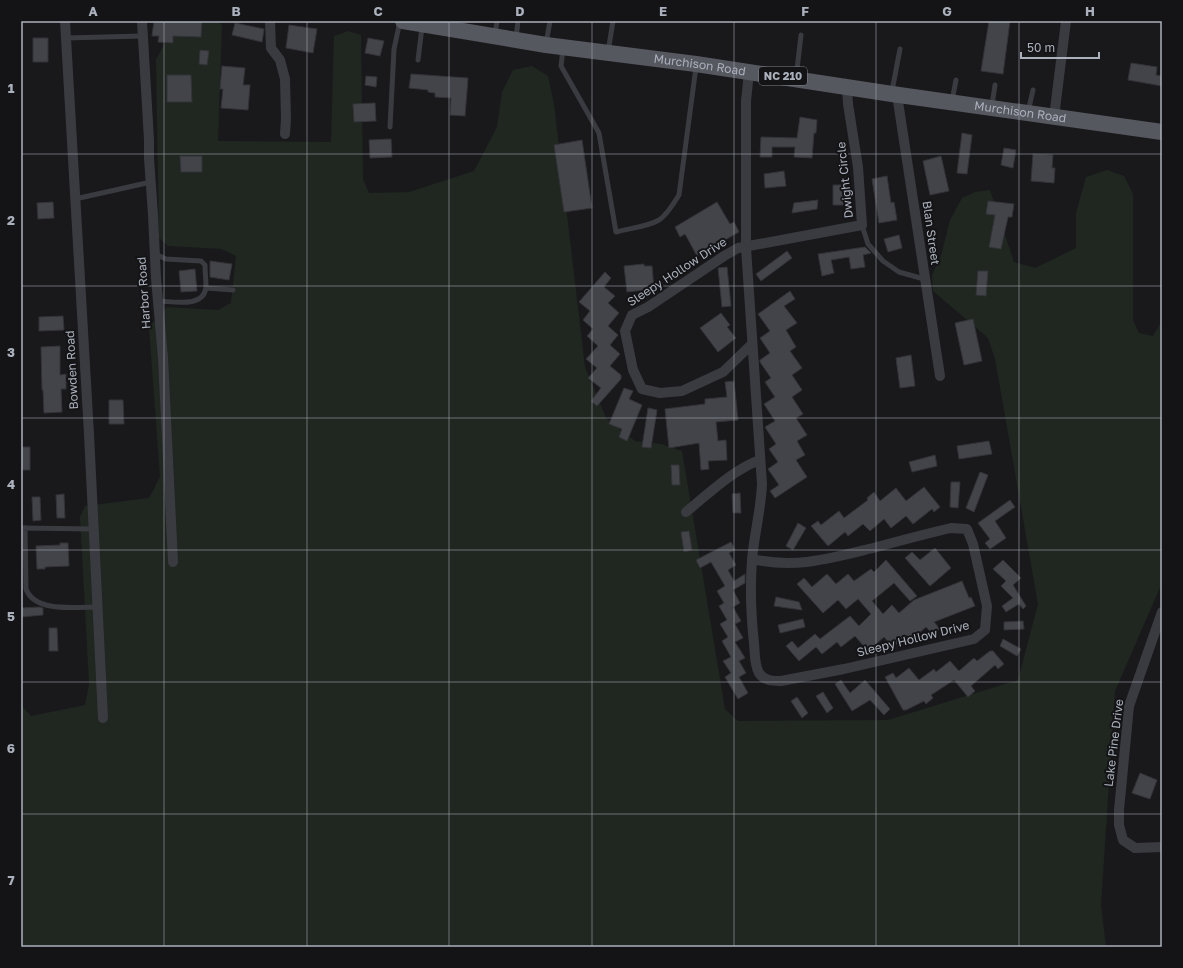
<svg xmlns="http://www.w3.org/2000/svg" width="1183" height="968" font-family="'Golos Text',sans-serif">
<rect width="100%" height="100%" fill="#19191c"/>
<path fill="#1f2720" d="M 176,21 L 219,21 L 222,26 L 218,141 L 331,142 L 334,36 L 348,31 L 361,35 L 363,179 L 369,193 L 409,192 L 474,171 L 497,127 L 502,92 L 513,70 L 532,66 L 548,76 L 554,104 L 585,367 L 606,418 L 635,441 L 661,444 L 682,451 L 725,709 L 738,721 L 888,720 L 1018,680 L 1038,604 L 995,359 L 988,338 L 933,291 L 932,275 L 941,256 L 950,220 L 962,198 L 975,192 L 990,190 L 1014,262 L 1035,268 L 1076,248 L 1076,213 L 1086,177 L 1107,170 L 1124,176 L 1133,194 L 1133,320 L 1139,333 L 1153,336 L 1162,320 L 1162,583 L 1115,691 L 1101,905 L 1106,947 L 21,947 L 21,705 L 31,716 L 85,705 L 89,684 L 80,517 L 85,506 L 149,498 L 160,477 L 149,327 L 167,307 L 218,310 L 231,303 L 236,256 L 221,249 L 168,246 L 159,238 L 156,60 Z"/>
<path fill="#434449" stroke="#333338" d="M 154,21 L 202,21 L 201,37 L 173,36 L 173,43 L 158,42 L 159,36 L 152,36 Z
M 989,21 L 1010,21 L 1003,74 L 981,71 Z
M 235,23 L 264,29 L 262,42 L 232,35 Z
M 289,25 L 317,29 L 313,53 L 286,48 Z
M 33,38 L 48,38 L 48,62 L 33,62 Z
M 368,38 L 384,41 L 380,56 L 365,53 Z
M 200,50 L 209,51 L 207,65 L 199,64 Z
M 1131,63 L 1157,67 L 1156,75 L 1162,76 L 1162,86 L 1128,80 Z
M 222,66 L 245,68 L 243,85 L 250,85 L 248,110 L 221,108 L 223,89 L 220,89 Z
M 411,74 L 468,78 L 465,116 L 450,115 L 451,98 L 435,97 L 435,93 L 428,92 L 428,90 L 409,88 Z
M 167,75 L 191,75 L 192,102 L 167,102 Z
M 366,76 L 377,77 L 376,87 L 365,85 Z
M 375,103 L 376,121 L 354,122 L 353,104 Z
M 800,117 L 817,120 L 816,133 L 814,133 L 812,158 L 794,157 L 795,147 L 772,147 L 772,157 L 760,157 L 761,137 L 797,138 Z
M 962,133 L 972,135 L 967,174 L 957,173 Z
M 391,139 L 392,157 L 370,158 L 369,140 Z
M 582,140 L 592,208 L 564,212 L 554,145 Z
M 1004,148 L 1016,150 L 1013,168 L 1001,165 Z
M 1033,154 L 1053,155 L 1052,168 L 1055,168 L 1054,183 L 1031,181 Z
M 180,156 L 202,156 L 202,172 L 181,172 Z
M 941,156 L 949,191 L 930,195 L 923,161 Z
M 784,171 L 786,186 L 765,188 L 764,174 Z
M 887,176 L 891,203 L 894,202 L 897,220 L 879,223 L 872,179 Z
M 833,185 L 845,185 L 845,205 L 833,205 Z
M 818,200 L 817,209 L 792,213 L 794,203 Z
M 988,201 L 1014,204 L 1012,217 L 1008,217 L 1001,249 L 989,247 L 995,215 L 986,214 Z
M 53,202 L 54,218 L 38,219 L 37,203 Z
M 717,202 L 730,224 L 734,222 L 739,232 L 697,256 L 685,234 L 680,237 L 675,227 Z
M 899,235 L 902,248 L 888,252 L 884,239 Z
M 865,247 L 871,253 L 863,255 L 865,267 L 851,269 L 849,257 L 831,260 L 834,273 L 822,276 L 818,254 Z
M 787,251 L 792,258 L 761,281 L 756,274 Z
M 210,261 L 232,264 L 229,280 L 210,277 Z
M 644,264 L 644,266 L 652,266 L 654,289 L 627,292 L 624,266 Z
M 727,267 L 731,306 L 722,307 L 718,268 Z
M 195,269 L 197,291 L 181,292 L 179,271 Z
M 978,271 L 988,271 L 986,296 L 976,295 Z
M 605,272 L 611,278 L 604,287 L 615,296 L 608,303 L 619,313 L 608,326 L 618,335 L 610,345 L 620,354 L 610,366 L 621,375 L 621,379 L 597,406 L 591,401 L 601,388 L 588,378 L 597,368 L 586,359 L 598,346 L 587,336 L 593,329 L 583,320 L 590,311 L 579,302 Z
M 790,291 L 795,299 L 784,306 L 797,323 L 786,330 L 796,347 L 790,351 L 802,368 L 792,375 L 802,390 L 792,397 L 803,414 L 796,418 L 807,435 L 797,441 L 805,455 L 796,460 L 807,477 L 775,498 L 770,491 L 779,485 L 768,469 L 778,462 L 769,449 L 776,444 L 765,427 L 775,421 L 764,404 L 775,397 L 765,382 L 771,378 L 760,362 L 760,360 L 770,353 L 760,338 L 770,331 L 758,314 Z
M 721,313 L 730,325 L 727,327 L 736,338 L 718,352 L 700,328 Z
M 63,316 L 64,330 L 39,331 L 39,317 Z
M 973,319 L 982,361 L 964,365 L 955,323 Z
M 60,346 L 60,375 L 66,374 L 66,389 L 61,389 L 62,412 L 44,413 L 43,390 L 42,390 L 41,347 Z
M 911,355 L 915,386 L 900,388 L 896,358 Z
M 734,381 L 738,420 L 716,422 L 718,441 L 726,440 L 727,460 L 708,461 L 709,469 L 701,470 L 699,443 L 669,448 L 665,409 L 705,404 L 705,399 L 727,397 L 725,382 Z
M 624,388 L 633,391 L 629,399 L 642,405 L 627,441 L 619,437 L 622,429 L 609,424 Z
M 109,400 L 123,400 L 124,424 L 109,424 Z
M 648,408 L 657,410 L 651,448 L 642,447 Z
M 989,441 L 992,454 L 959,459 L 957,446 Z
M 21,447 L 30,447 L 30,470 L 22,470 Z
M 935,455 L 937,466 L 912,472 L 909,462 Z
M 671,465 L 679,465 L 680,485 L 672,485 Z
M 980,472 L 988,475 L 974,512 L 966,508 Z
M 951,482 L 960,482 L 958,508 L 950,507 Z
M 924,487 L 940,507 L 934,512 L 932,509 L 913,524 L 906,516 L 891,528 L 884,519 L 870,531 L 863,524 L 848,536 L 845,532 L 828,546 L 811,526 L 818,521 L 821,525 L 839,511 L 844,518 L 868,500 L 867,498 L 874,492 L 880,501 L 896,488 L 906,501 Z
M 740,493 L 741,513 L 733,513 L 732,494 Z
M 64,494 L 65,518 L 57,518 L 56,495 Z
M 32,497 L 40,497 L 41,520 L 33,521 Z
M 1010,500 L 1015,507 L 995,521 L 1006,538 L 990,549 L 985,543 L 990,539 L 978,523 Z
M 798,523 L 806,528 L 793,550 L 786,546 Z
M 689,531 L 692,550 L 684,552 L 681,532 Z
M 731,542 L 735,550 L 729,553 L 736,565 L 728,570 L 734,581 L 745,574 L 745,583 L 733,590 L 740,603 L 733,607 L 741,621 L 735,624 L 743,638 L 735,642 L 745,658 L 739,661 L 746,673 L 739,677 L 748,693 L 738,699 L 725,677 L 731,673 L 723,661 L 731,657 L 722,641 L 728,637 L 720,624 L 727,620 L 719,606 L 724,603 L 717,591 L 725,586 L 711,562 L 700,568 L 696,560 Z
M 60,543 L 68,543 L 69,566 L 45,567 L 45,569 L 37,569 L 36,546 L 60,545 Z
M 935,548 L 951,568 L 930,586 L 905,558 L 912,552 L 920,560 Z
M 886,560 L 917,596 L 910,601 L 894,583 L 872,601 L 883,614 L 892,605 L 899,613 L 914,600 L 962,581 L 969,598 L 971,597 L 975,606 L 934,622 L 940,629 L 933,635 L 926,627 L 911,640 L 907,635 L 893,647 L 884,637 L 868,651 L 855,636 L 841,647 L 837,642 L 822,654 L 816,647 L 799,661 L 786,646 L 792,641 L 798,648 L 815,634 L 820,639 L 850,616 L 859,626 L 871,614 L 858,599 L 846,609 L 838,600 L 823,613 L 797,584 L 804,578 L 812,587 L 827,574 L 836,584 L 848,574 L 854,581 L 871,569 L 874,572 Z
M 1003,560 L 1021,578 L 1013,585 L 1026,606 L 1023,609 L 1019,604 L 1006,612 L 1002,606 L 1013,598 L 1001,586 L 1006,581 L 993,569 Z
M 776,597 L 799,602 L 802,610 L 774,606 Z
M 40,607 L 43,608 L 43,615 L 21,617 L 21,608 Z
M 803,619 L 805,627 L 780,633 L 778,625 Z
M 1023,621 L 1024,629 L 1004,630 L 1004,622 Z
M 49,628 L 57,628 L 58,651 L 49,651 Z
M 1003,639 L 1021,649 L 1017,656 L 1000,646 Z
M 990,651 L 993,651 L 1004,664 L 998,669 L 995,665 L 971,686 L 975,691 L 968,697 L 954,680 L 931,695 L 933,698 L 926,704 L 924,701 L 906,710 L 903,710 L 885,677 L 893,673 L 896,678 L 909,668 L 919,680 L 934,669 L 936,672 L 950,661 L 959,671 L 974,658 L 977,661 Z
M 841,680 L 850,693 L 865,680 L 890,709 L 884,715 L 870,700 L 852,711 L 835,684 Z
M 823,692 L 833,708 L 827,713 L 816,696 Z
M 797,697 L 808,713 L 802,718 L 791,701 Z
M 1140,773 L 1157,780 L 1150,799 L 1132,793 Z"/>
<g fill="none" stroke-linecap="round" stroke-linejoin="round">
<path stroke="#3a3b41" stroke-width="5" d="M 495,34 L 497,21
M 66,38 L 142,36
M 516,38 L 518,21
M 546,44 L 550,21
M 563,49 L 561,66 L 599,133 L 616,232 C 630,228 647,227 659,220 C 667,215 674,203 679,195 L 696,67
M 608,52 L 613,21
M 418,60 L 422,27
M 796,78 L 801,35
M 892,91 L 900,49
M 952,101 L 956,80
M 992,105 L 995,85
M 1028,112 L 1033,90
M 390,127 L 394,49 L 400,21
M 75,199 L 151,182
M 862,225 L 868,244 L 883,261 L 899,272 L 924,279
M 155,254 L 166,259 L 201,261 L 205,265 C 205,272 206,280 206,287 C 204,309 172,301 157,301
M 206,288 L 233,290
M 21,528 L 93,529
M 25,528 L 26,589 C 35,613 76,607 97,607"/>
<path stroke="#3a3b41" stroke-width="10" d="M 65,21 L 89,434 L 103,718
M 142,21 L 149,140 L 149,158 L 153,215 L 156,278 L 163,358 L 173,562
M 270,21 L 271,48 L 280,60 L 285,79 L 286,119 L 285,134
M 749,72 L 746,101 L 746,248 L 762,484 C 761,510 754,535 752,560 C 750,587 751,616 754,643 C 755,652 754,664 759,673 C 764,681 773,681 781,681 L 844,669 L 974,639 L 985,630 L 987,606 L 973,544 L 967,529 L 951,528 C 925,534 899,541 873,548 C 832,558 796,569 752,559
M 897,95 L 940,376
M 1054,117 L 1066,21
M 752,344 L 723,372 L 682,391 L 660,393 L 642,389 L 633,370 L 625,331 L 632,315 L 648,307 L 724,256 L 738,248 L 862,225 L 858,167 L 848,104 L 847,87
M 686,512 C 708,494 734,469 760,460
M 1162,612 L 1129,706 L 1119,810 L 1119,825 L 1123,840 L 1135,848 L 1162,847"/>
<path stroke="#565860" stroke-width="16" id="s1" d="M 403,21 L 546,45 L 696,64 L 892,94 L 1162,132"/>
</g>
<path fill="none" stroke="#abb1bc" stroke-width="1" stroke-opacity="0.55" d="M 164,21 L 164,947M 307,21 L 307,947M 449,21 L 449,947M 592,21 L 592,947M 734,21 L 734,947M 876,21 L 876,947M 1019,21 L 1019,947M 21,154 L 1162,154M 21,286 L 1162,286M 21,418 L 1162,418M 21,550 L 1162,550M 21,682 L 1162,682M 21,814 L 1162,814"/>
<g text-anchor="middle" stroke-width="4" stroke-linejoin="round" paint-order="stroke">
<rect fill="#141417" stroke="#7e828a" stroke-width="1" x="759" y="67" width="48" height="18" rx="3"/>
<g font-size="11" font-weight="bold" fill="#abb1bc">
<text x="783" y="80">NC 210</text>
</g>
<g font-size="12" fill="#abb1bc" stroke="#141417">
<text dy="4" stroke="none"><textPath href="#s1" startOffset="300">Murchison Road</textPath></text>
<text dy="4" stroke="none"><textPath href="#s1" startOffset="624">Murchison Road</textPath></text>
<text transform="translate(845 180) rotate(-96)" y="4">Dwight Circle</text>
<text transform="translate(931 233) rotate(82)" y="4">Blan Street</text>
<text transform="translate(677 272) rotate(-33)" y="4">Sleepy Hollow Drive</text>
<text transform="translate(144 293) rotate(-94)" y="4">Harbor Road</text>
<text transform="translate(72 370) rotate(-93)" y="4">Bowden Road</text>
<text transform="translate(913 639) rotate(-14)" y="4">Sleepy Hollow Drive</text>
<text transform="translate(1114 743) rotate(-83)" y="4">Lake Pine Drive</text>
</g>
</g>
<rect width="1183" height="968" fill="none" stroke="#141417" stroke-width="44"/>
<path d="M1021 52v6h78v-6" fill="none" stroke="#abb1bc" stroke-width="2"/>
<text x="1027" y="52" font-size="12" fill="#abb1bc" stroke="#141417" stroke-width="3" paint-order="stroke">50 m</text>
<rect x="22" y="22" width="1139" height="924" fill="none" stroke="#abb1bc" stroke-width="1.5"/>
<g font-size="13" text-anchor="middle" font-weight="bold" fill="#abb1bc">
<text x="93" y="16">A</text>
<text x="236" y="16">B</text>
<text x="378" y="16">C</text>
<text x="520" y="16">D</text>
<text x="663" y="16">E</text>
<text x="805" y="16">F</text>
<text x="947" y="16">G</text>
<text x="1090" y="16">H</text>
<text x="11" y="93">1</text>
<text x="11" y="225">2</text>
<text x="11" y="357">3</text>
<text x="11" y="489">4</text>
<text x="11" y="621">5</text>
<text x="11" y="753">6</text>
<text x="11" y="885">7</text>
</g>
</svg>
